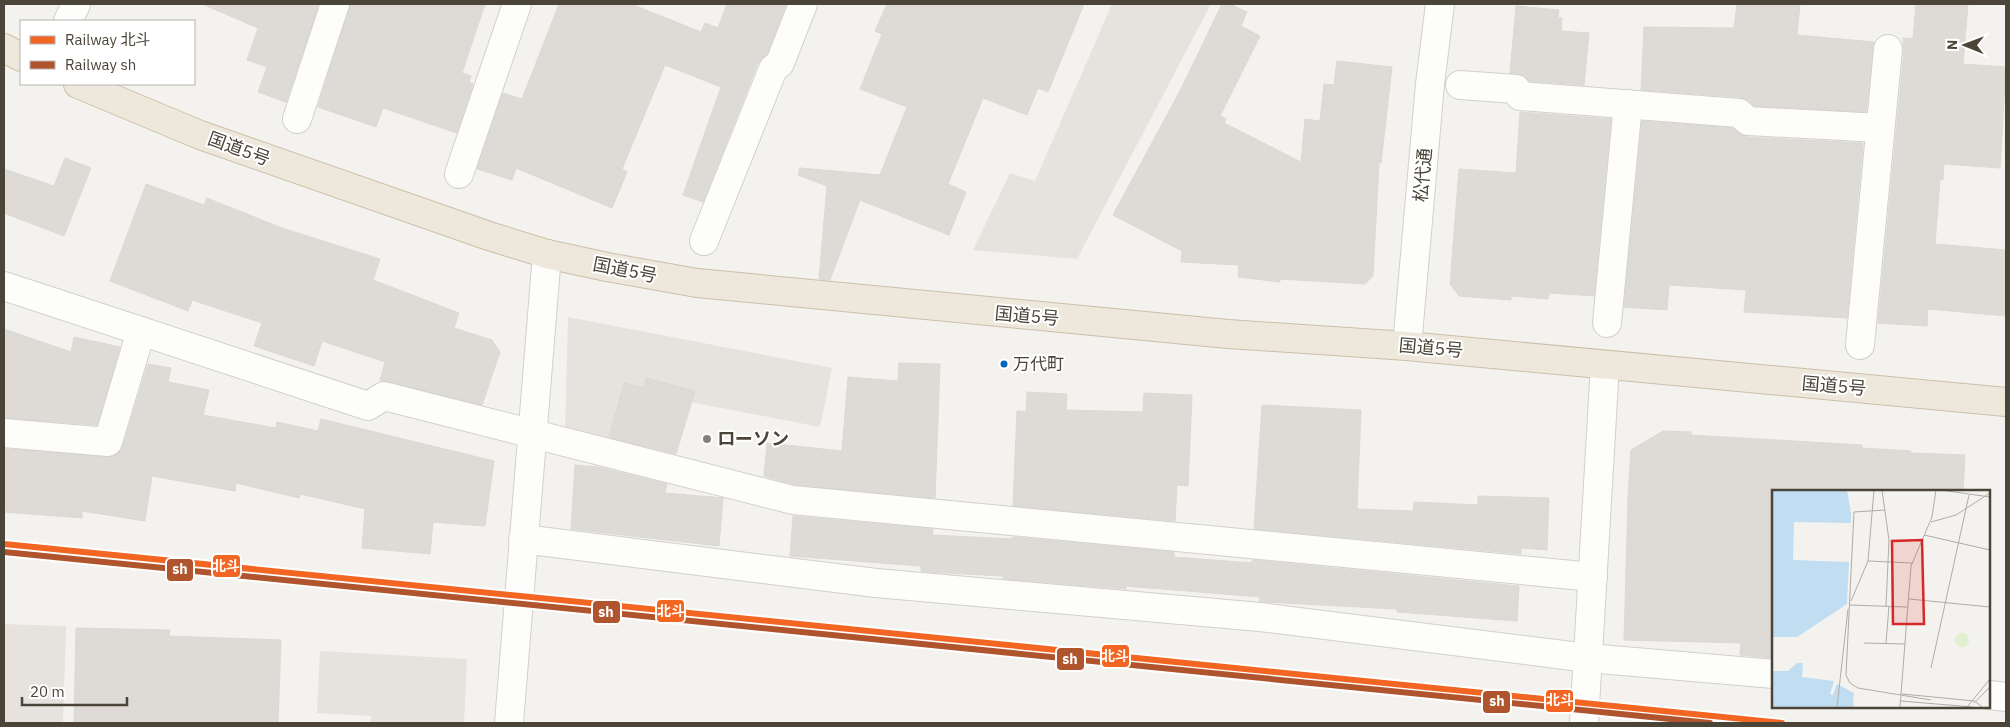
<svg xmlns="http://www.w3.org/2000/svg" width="2010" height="727" font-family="'IBM Plex Sans','Noto Sans JP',sans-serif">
<rect width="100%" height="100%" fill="#f4f2ee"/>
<path fill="#e6e3df" d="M 1112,4 L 1211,4 L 1077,259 L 973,250 L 1010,173 L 1035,181 Z
M 568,317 L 832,368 L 820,427 L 654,395 L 642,453 L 565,432 Z
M 4,624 L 66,626 L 63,723 L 4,723 Z
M 320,651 L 467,659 L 464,723 L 371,723 L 371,716 L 317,713 Z"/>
<path fill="#dedbd6" stroke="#dcd9d4" d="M 202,4 L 319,4 L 286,102 L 258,92 L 267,67 L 247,60 L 258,28 Z
M 350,4 L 485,4 L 462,73 L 471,76 L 469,82 L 473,84 L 457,133 L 383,108 L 376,127 L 318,107 Z
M 559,4 L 631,4 L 701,32 L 705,23 L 718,28 L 727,4 L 786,4 L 767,54 L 758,63 L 703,202 L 683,195 L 721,87 L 665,65 L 622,169 L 627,172 L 612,208 L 516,168 L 512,180 L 477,169 L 503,93 L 522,99 Z
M 887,4 L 1084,4 L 1048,92 L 1038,88 L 1027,115 L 983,98 L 948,184 L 966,192 L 949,235 L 860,200 L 830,280 L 819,279 L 827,186 L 798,175 L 800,168 L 880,175 L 907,107 L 860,89 L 882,34 L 875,31 Z
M 1222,4 L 1230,4 L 1247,12 L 1241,26 L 1260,36 L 1220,116 L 1226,119 L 1224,123 L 1301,162 L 1305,119 L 1320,121 L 1324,84 L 1334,85 L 1337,61 L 1392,67 L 1381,163 L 1379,162 L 1373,276 L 1365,284 L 1280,279 L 1280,282 L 1238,277 L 1239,265 L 1181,262 L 1182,251 L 1113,215 L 1181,89 Z
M 1737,4 L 1800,4 L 1797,35 L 1874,42 L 1866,112 L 1754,106 L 1740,97 L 1641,90 L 1644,27 L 1734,28 Z
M 1916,4 L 1968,4 L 1963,64 L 2006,67 L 2000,168 L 1944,164 L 1943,180 L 1940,180 L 1935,244 L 2006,250 L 2006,316 L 1928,309 L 1927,326 L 1878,323 L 1904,50 L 1903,38 L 1913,39 Z
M 1516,6 L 1559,10 L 1558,18 L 1562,18 L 1561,31 L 1589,33 L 1584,85 L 1529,81 L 1524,76 L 1510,73 Z
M 1520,112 L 1611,119 L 1594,296 L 1549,293 L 1548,299 L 1511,296 L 1511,300 L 1459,296 L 1450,284 L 1459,169 L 1516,173 Z
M 1642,121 L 1733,128 L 1747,137 L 1863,143 L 1847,318 L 1744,312 L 1746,290 L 1669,285 L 1667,310 L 1624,307 Z
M 65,158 L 91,168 L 64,236 L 4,213 L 4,169 L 54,186 Z
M 146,184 L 204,205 L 207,198 L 282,228 L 380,259 L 373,280 L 459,313 L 454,328 L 492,340 L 500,352 L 482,405 L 380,380 L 385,362 L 322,341 L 314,366 L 254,346 L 262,323 L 192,300 L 188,311 L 110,281 Z
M 4,329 L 71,352 L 74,337 L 120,347 L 97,425 L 4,418 Z
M 899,363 L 940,364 L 935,498 L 796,485 L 764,476 L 767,443 L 842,451 L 848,377 L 898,381 Z
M 148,364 L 171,368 L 168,382 L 209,390 L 203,415 L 276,428 L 277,422 L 318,431 L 321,419 L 494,461 L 485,526 L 433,522 L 430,554 L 362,548 L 365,509 L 300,494 L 299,498 L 236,483 L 235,491 L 152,476 L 145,521 L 82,511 L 82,518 L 4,512 L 4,449 L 114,456 L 123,446 Z
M 646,378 L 695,391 L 676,454 L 609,437 L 624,383 L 644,388 Z
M 1027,392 L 1067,394 L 1066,410 L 1143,412 L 1144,393 L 1192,395 L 1188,486 L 1177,485 L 1175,521 L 1013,506 L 1017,411 L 1026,412 Z
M 1262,405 L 1361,410 L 1357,509 L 1413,511 L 1414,502 L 1478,505 L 1478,496 L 1549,498 L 1547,550 L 1521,548 L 1521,554 L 1254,529 Z
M 1663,431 L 1691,432 L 1691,435 L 1862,445 L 1862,448 L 1911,451 L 1910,453 L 1965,455 L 1963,491 L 1774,491 L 1774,658 L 1740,655 L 1741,643 L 1624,640 L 1628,498 L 1631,450 Z
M 575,465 L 598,467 L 667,484 L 665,493 L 723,498 L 719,546 L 571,529 Z
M 793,516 L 933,529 L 932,535 L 1012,539 L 1012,537 L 1174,552 L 1174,557 L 1252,563 L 1252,560 L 1519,586 L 1517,621 L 1397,612 L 1397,609 L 1263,602 L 1259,601 L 1260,597 L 1126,586 L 1126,589 L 1003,579 L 1003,576 L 928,572 L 921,571 L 921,566 L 790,556 Z
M 76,628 L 170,630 L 169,636 L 281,640 L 278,723 L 74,723 Z"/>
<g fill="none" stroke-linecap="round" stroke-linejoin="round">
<g stroke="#d2d0cb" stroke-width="30">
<path id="minor" d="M 68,21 L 76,4
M 1460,85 L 1516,89 L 1520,96 L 1739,113 L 1748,121 L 1880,128
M 297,119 L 335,4
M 459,174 L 517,4
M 704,241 L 773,69 L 780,63 L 803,4
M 4,286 L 368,406 L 384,396 L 793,500 L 1593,577
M 1607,323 L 1628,104
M 1860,345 L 1888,49
M 1407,346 L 1430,84 L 1440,4
M 4,433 L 108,442 L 141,331
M 523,539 L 876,583 L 1260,617 L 1588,658 L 1774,674
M 1989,695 L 2006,697
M 509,723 L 547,254
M 1584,723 L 1605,365"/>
</g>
<g stroke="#ccbfa9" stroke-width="30">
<path id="highway" d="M 4,48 L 21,57
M 78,84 L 200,135 L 489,236 L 547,254 L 607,267 L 697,283 L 1228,334 L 1407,346 L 2006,402"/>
</g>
<use href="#minor" stroke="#fdfdfc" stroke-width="28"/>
<use href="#highway" stroke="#ede8db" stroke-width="28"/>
<g stroke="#fff" stroke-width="10">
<path id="rail-1" d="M 4,544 L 1782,723"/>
</g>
<g stroke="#fff" stroke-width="10">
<path id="rail-2" d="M 4,552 L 1710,723"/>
</g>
<use href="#rail-1" stroke="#f26522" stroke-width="6"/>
<use href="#rail-2" stroke="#b0542d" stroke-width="6"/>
</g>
<circle fill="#0065bd" stroke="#fff" stroke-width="2" cx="1004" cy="364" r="4.5"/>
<circle fill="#868178" stroke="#fff" stroke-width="2" cx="707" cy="439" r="5"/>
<g text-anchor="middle" stroke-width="4" stroke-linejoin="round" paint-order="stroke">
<g font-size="17" fill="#4b4439" stroke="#fff" text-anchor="start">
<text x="1013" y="370">万代町</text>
</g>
<g font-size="18" fill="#4b4439" stroke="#fff">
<text transform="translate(239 149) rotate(20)" y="6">国道5号</text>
<text transform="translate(1423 175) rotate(-85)" y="6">松代通</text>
<text transform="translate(625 270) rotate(11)" y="6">国道5号</text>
<text transform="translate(1027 316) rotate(5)" y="6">国道5号</text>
<text transform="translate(1431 348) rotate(5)" y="6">国道5号</text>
<text transform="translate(1834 386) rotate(5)" y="6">国道5号</text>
</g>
<g font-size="18" font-weight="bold" fill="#4b4439" stroke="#fff" text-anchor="start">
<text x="717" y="445">ローソン</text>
</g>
</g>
<g transform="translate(1772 490)">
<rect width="218" height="218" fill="#f4f2ee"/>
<path d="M183 150a7 7 0 1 1 14 0a7 7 0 1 1-14 0Z" fill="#e1eecf"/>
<path d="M 0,0 L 75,0 L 79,23 L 79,33 L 22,32 L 21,70 L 77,72 L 75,114 L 25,147 L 0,147 ZM 25,173 L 31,173 L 30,187 L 62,191 L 58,204 L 61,205 L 65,194 L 82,203 L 81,217 L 0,217 L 0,181 L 16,181 Z" fill="#c0ddf1"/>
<path fill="none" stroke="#b0aca6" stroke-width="1" d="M 110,0 L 117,50 L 114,116M 169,0 L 218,7M 113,20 L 82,22 L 74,185 L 78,193 L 86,198 L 159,210M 159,32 L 184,25 L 218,3M 152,45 L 218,60M 96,71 L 140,73M 137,109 L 218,117M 79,111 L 96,71 L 102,0M 78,115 L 135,117M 92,153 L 133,154M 114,153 L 117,116M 159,178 L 197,5M 130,204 L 203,211 L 210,217M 129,211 L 200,217M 202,213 L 218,197M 65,217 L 76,119M 128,217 L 139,76 L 160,27 L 164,0M 195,217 L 218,189"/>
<path fill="#d62828" fill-opacity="0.15" stroke="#d62828" stroke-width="2.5" d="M 150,50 L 152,134 L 121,134 L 120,51 Z"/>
<rect width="218" height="218" fill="none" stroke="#4b4439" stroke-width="2.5"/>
</g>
<g stroke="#fff" stroke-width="2">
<rect x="212" y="554" width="29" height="24" rx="5" fill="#f26522"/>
<rect x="166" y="558" width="28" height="24" rx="5" fill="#b0542d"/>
<rect x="656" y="599" width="29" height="24" rx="5" fill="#f26522"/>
<rect x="592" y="600" width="29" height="24" rx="5" fill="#b0542d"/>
<rect x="1101" y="644" width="29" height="24" rx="5" fill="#f26522"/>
<rect x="1056" y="647" width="29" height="24" rx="5" fill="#b0542d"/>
<rect x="1545" y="689" width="29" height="24" rx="5" fill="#f26522"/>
<rect x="1482" y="690" width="29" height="24" rx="5" fill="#b0542d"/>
</g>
<g font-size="14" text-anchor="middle" font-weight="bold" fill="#fff">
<text x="226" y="571">北斗</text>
<text x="180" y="574">sh</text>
<text x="671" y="616">北斗</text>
<text x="606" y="617">sh</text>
<text x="1115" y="661">北斗</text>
<text x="1070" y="664">sh</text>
<text x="1560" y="705">北斗</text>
<text x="1497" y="706">sh</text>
</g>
<rect width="2010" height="727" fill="none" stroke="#4b4439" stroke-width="10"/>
<rect x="20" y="20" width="175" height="65" fill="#ffffff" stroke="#b7b4b0"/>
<rect x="30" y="36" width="25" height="8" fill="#f26522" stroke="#b7b4b0"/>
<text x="65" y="45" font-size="15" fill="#4b4439">Railway 北斗</text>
<rect x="30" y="61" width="25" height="8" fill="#b0542d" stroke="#b7b4b0"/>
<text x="65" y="70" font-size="15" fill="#4b4439">Railway sh</text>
<g transform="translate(1965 45) rotate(271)" stroke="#ffffff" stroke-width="4" paint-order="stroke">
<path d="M0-4L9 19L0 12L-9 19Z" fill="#4b4439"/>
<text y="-8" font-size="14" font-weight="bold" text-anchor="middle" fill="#4b4439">N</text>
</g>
<path d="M22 697v8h105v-8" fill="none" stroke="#4b4439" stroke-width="2.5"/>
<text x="30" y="697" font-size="15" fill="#4b4439" stroke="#ffffff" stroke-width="4" paint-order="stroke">20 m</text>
</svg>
